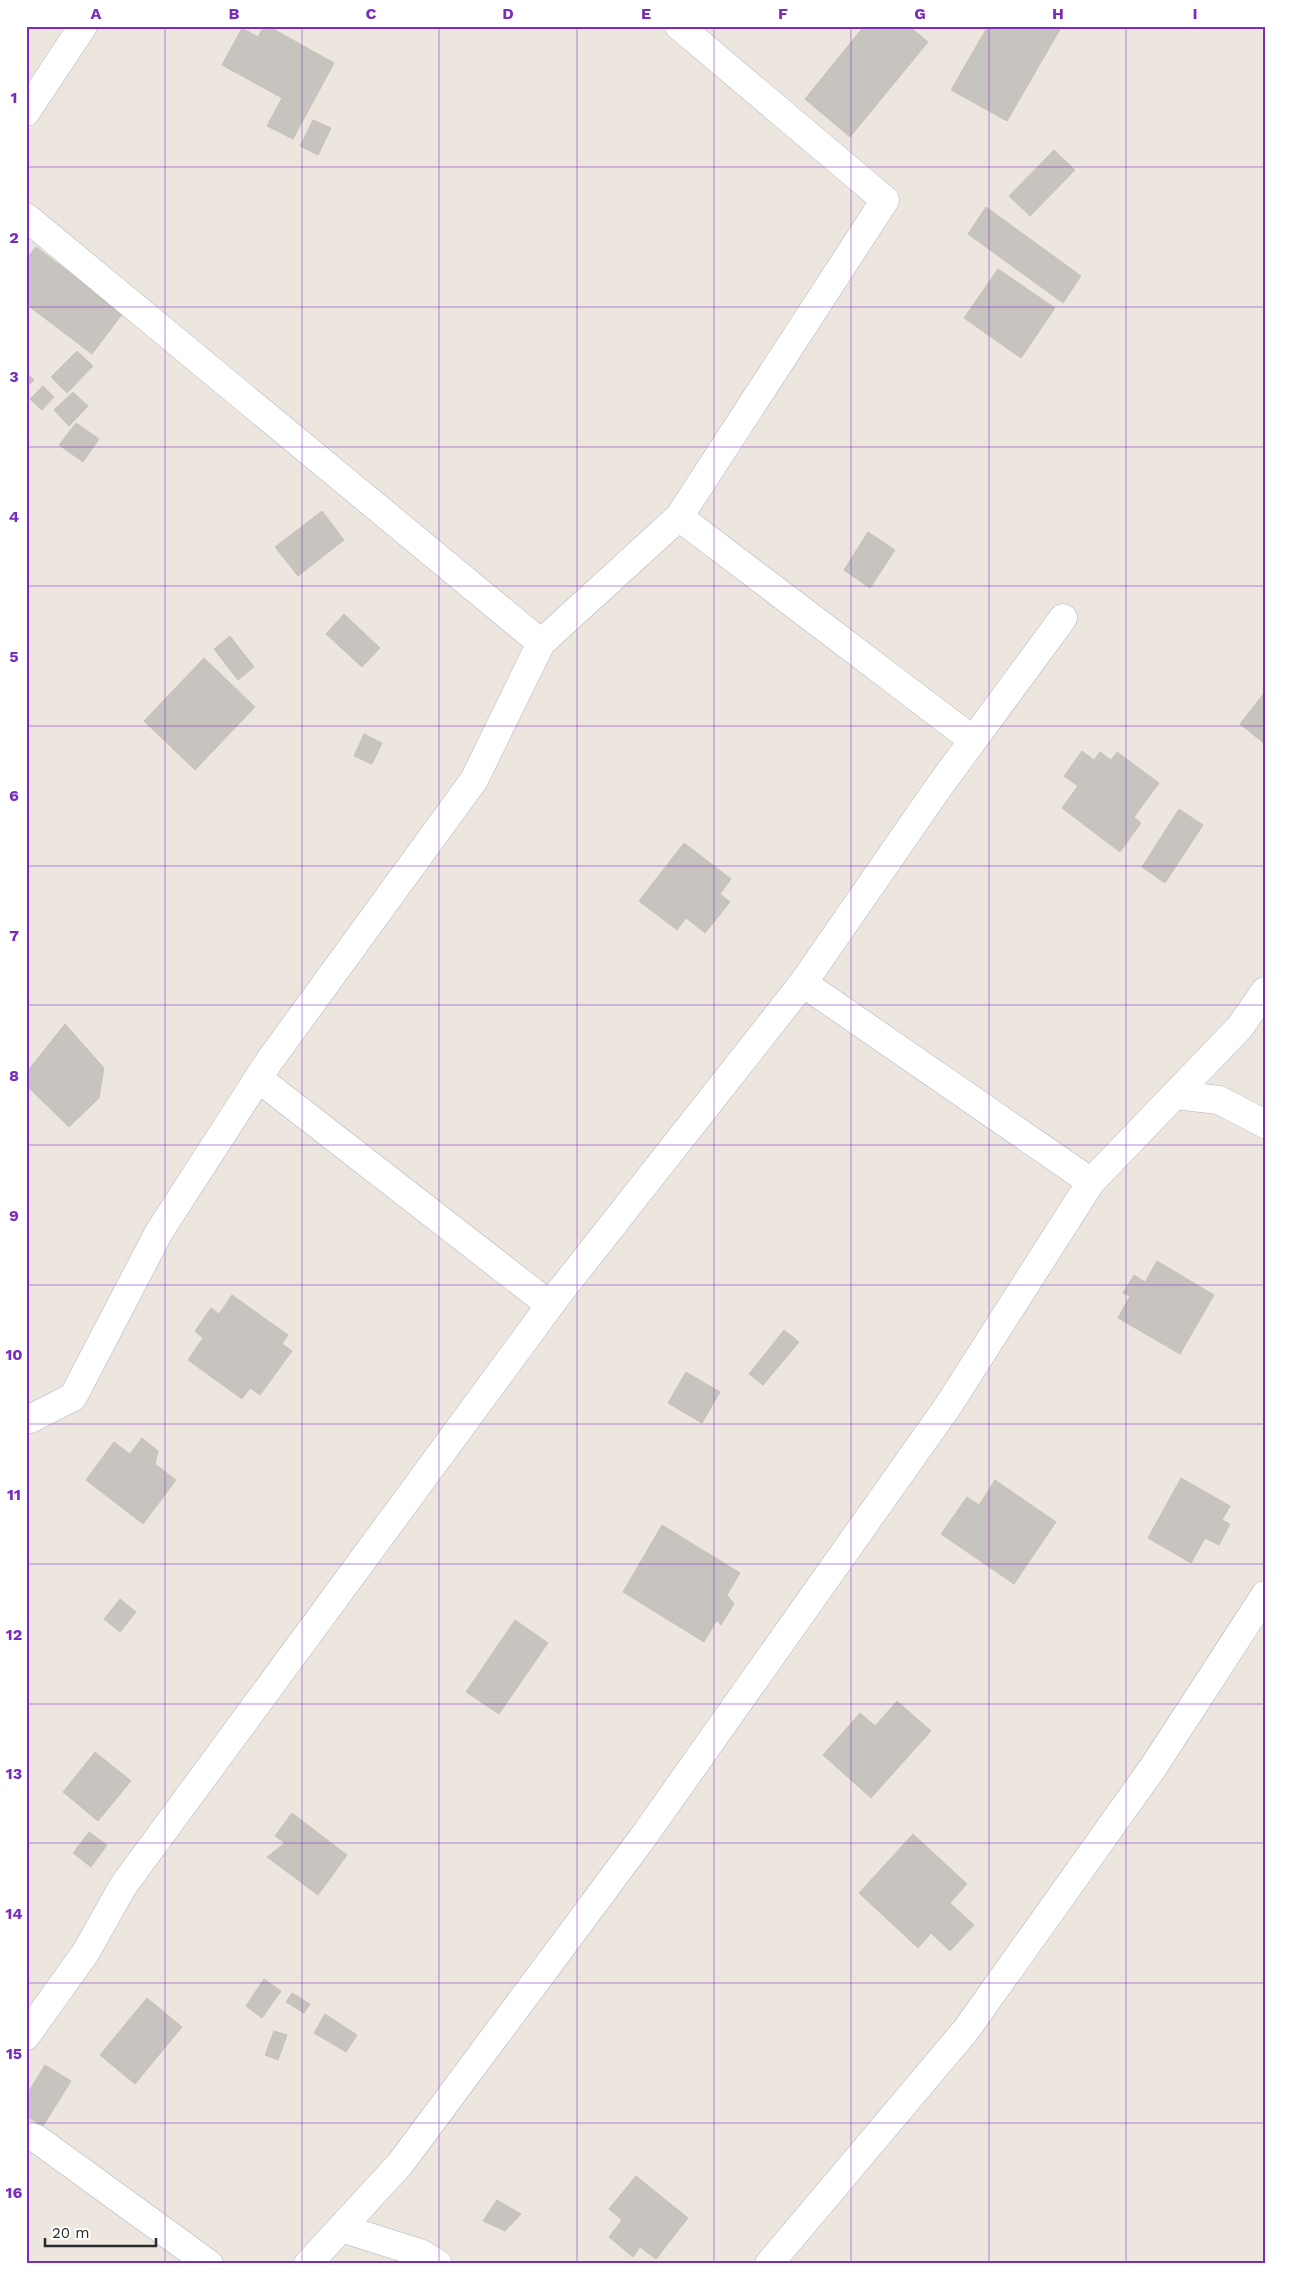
<svg xmlns="http://www.w3.org/2000/svg" width="1291" height="2290" font-family="'Work Sans',sans-serif">
<rect width="100%" height="100%" fill="#ece6df"/>
<path fill="#c7c3be" stroke="#c7c2b8" d="M 264,26 L 268,26 L 334,63 L 293,139 L 267,126 L 282,98 L 222,65 L 242,28 L 258,37 Z
M 864,26 L 909,26 L 928,42 L 850,137 L 805,99 Z
M 988,26 L 1062,26 L 1007,121 L 951,90 Z
M 313,120 L 331,128 L 318,155 L 300,146 Z
M 1054,150 L 1075,170 L 1030,216 L 1009,196 Z
M 986,207 L 1081,276 L 1063,303 L 968,234 Z
M 36,247 L 123,313 L 92,354 L 26,304 L 26,259 Z
M 998,269 L 1055,308 L 1021,358 L 964,318 Z
M 77,351 L 93,366 L 67,393 L 51,377 Z
M 26,372 L 34,380 L 26,388 Z
M 43,386 L 54,397 L 42,410 L 30,399 Z
M 73,392 L 88,406 L 69,426 L 54,410 Z
M 76,423 L 99,439 L 83,462 L 59,445 Z
M 322,511 L 344,540 L 298,576 L 275,547 Z
M 868,532 L 895,550 L 870,588 L 844,570 Z
M 344,614 L 380,648 L 362,667 L 326,634 Z
M 230,636 L 254,667 L 238,680 L 214,649 Z
M 204,658 L 255,707 L 195,770 L 144,721 Z
M 1265,692 L 1265,744 L 1240,724 Z
M 364,734 L 382,743 L 372,764 L 354,756 Z
M 1082,751 L 1094,760 L 1100,752 L 1111,760 L 1117,752 L 1159,783 L 1134,817 L 1141,823 L 1120,852 L 1062,808 L 1078,786 L 1064,776 Z
M 1179,809 L 1203,825 L 1165,883 L 1142,867 Z
M 684,843 L 731,879 L 720,894 L 730,902 L 705,933 L 686,918 L 677,930 L 639,901 Z
M 65,1024 L 104,1068 L 99,1098 L 69,1127 L 26,1085 L 26,1073 Z
M 1157,1261 L 1214,1295 L 1180,1354 L 1118,1318 L 1130,1296 L 1123,1293 L 1134,1275 L 1145,1282 Z
M 232,1295 L 288,1335 L 282,1344 L 292,1351 L 260,1395 L 250,1388 L 242,1399 L 188,1360 L 203,1338 L 195,1331 L 211,1308 L 219,1314 Z
M 784,1330 L 799,1342 L 763,1385 L 749,1374 Z
M 686,1372 L 720,1392 L 702,1423 L 668,1403 Z
M 142,1438 L 158,1451 L 155,1464 L 176,1480 L 143,1524 L 86,1480 L 114,1442 L 130,1454 Z
M 1181,1478 L 1230,1506 L 1222,1520 L 1230,1524 L 1219,1545 L 1205,1538 L 1191,1563 L 1148,1538 Z
M 995,1480 L 1056,1522 L 1014,1584 L 941,1534 L 967,1497 L 979,1505 Z
M 662,1525 L 740,1573 L 727,1595 L 734,1604 L 721,1625 L 717,1620 L 704,1642 L 623,1592 Z
M 120,1599 L 136,1612 L 120,1632 L 104,1619 Z
M 515,1620 L 548,1643 L 499,1714 L 466,1692 Z
M 897,1701 L 931,1731 L 871,1798 L 823,1755 L 860,1713 L 875,1726 Z
M 95,1752 L 131,1781 L 98,1821 L 63,1792 Z
M 292,1813 L 347,1855 L 318,1895 L 267,1857 L 285,1843 L 275,1836 Z
M 89,1832 L 107,1845 L 91,1867 L 73,1853 Z
M 913,1834 L 967,1884 L 950,1903 L 974,1925 L 950,1951 L 931,1933 L 918,1948 L 859,1893 Z
M 264,1979 L 281,1991 L 262,2018 L 246,2006 Z
M 292,1993 L 310,2004 L 304,2013 L 286,2002 Z
M 147,1998 L 182,2027 L 135,2084 L 100,2055 Z
M 325,2014 L 357,2035 L 346,2052 L 314,2033 Z
M 274,2031 L 287,2035 L 278,2060 L 265,2055 Z
M 45,2065 L 71,2081 L 43,2126 L 26,2116 L 26,2096 Z
M 636,2176 L 688,2218 L 656,2259 L 640,2247 L 633,2257 L 609,2237 L 622,2220 L 609,2209 Z
M 497,2200 L 521,2214 L 505,2231 L 483,2221 Z"/>
<g fill="none" stroke-linecap="round" stroke-linejoin="round">
<g stroke="#b2b4bd" stroke-width="29">
<path id="minor" d="M 26,112 L 83,26
M 26,217 L 541,643
M 679,517 L 973,740
M 803,983 L 1091,1182
M 259,1079 L 550,1305
M 1175,1095 L 1219,1100 L 1265,1124
M 26,1418 L 30,1419 L 73,1397 L 159,1232 L 270,1060 L 474,780 L 541,643 L 679,517 L 885,200 L 679,26
M 26,2036 L 86,1952 L 123,1886 L 559,1293 L 803,983 L 938,788 L 1063,618
M 26,2135 L 37,2139 L 209,2264
M 341,2228 L 420,2253 L 438,2264
M 308,2264 L 400,2164 L 641,1840 L 948,1406 L 1091,1182 L 1240,1027 L 1265,991
M 769,2264 L 966,2030 L 1154,1766 L 1265,1595"/>
</g>
<use href="#minor" stroke="#fff" stroke-width="28"/>
</g>
<path fill="none" stroke="#7b2cbf" stroke-width="1" stroke-opacity="0.55" d="M 165,26 L 165,2264M 302,26 L 302,2264M 439,26 L 439,2264M 577,26 L 577,2264M 714,26 L 714,2264M 851,26 L 851,2264M 989,26 L 989,2264M 1126,26 L 1126,2264M 26,167 L 1265,167M 26,307 L 1265,307M 26,447 L 1265,447M 26,586 L 1265,586M 26,726 L 1265,726M 26,866 L 1265,866M 26,1005 L 1265,1005M 26,1145 L 1265,1145M 26,1285 L 1265,1285M 26,1424 L 1265,1424M 26,1564 L 1265,1564M 26,1704 L 1265,1704M 26,1843 L 1265,1843M 26,1983 L 1265,1983M 26,2123 L 1265,2123"/>
<rect width="1291" height="2290" fill="none" stroke="#ffffff" stroke-width="55"/>
<path d="M45 2238v8h111v-8" fill="none" stroke="#2b2b2b" stroke-width="2.5"/>
<text x="52" y="2238" font-size="15" fill="#2b2b2b" stroke="#ffffff" stroke-width="4" paint-order="stroke">20 m</text>
<rect x="28" y="28" width="1236" height="2234" fill="none" stroke="#7b2cbf" stroke-width="2"/>
<g font-size="16" text-anchor="middle" font-weight="bold" fill="#7b2cbf">
<text x="96" y="19">A</text>
<text x="234" y="19">B</text>
<text x="371" y="19">C</text>
<text x="508" y="19">D</text>
<text x="646" y="19">E</text>
<text x="783" y="19">F</text>
<text x="920" y="19">G</text>
<text x="1058" y="19">H</text>
<text x="1195" y="19">I</text>
<text x="14" y="103">1</text>
<text x="14" y="243">2</text>
<text x="14" y="382">3</text>
<text x="14" y="522">4</text>
<text x="14" y="662">5</text>
<text x="14" y="801">6</text>
<text x="14" y="941">7</text>
<text x="14" y="1081">8</text>
<text x="14" y="1221">9</text>
<text x="14" y="1360">10</text>
<text x="14" y="1500">11</text>
<text x="14" y="1640">12</text>
<text x="14" y="1779">13</text>
<text x="14" y="1919">14</text>
<text x="14" y="2059">15</text>
<text x="14" y="2198">16</text>
</g>
</svg>
